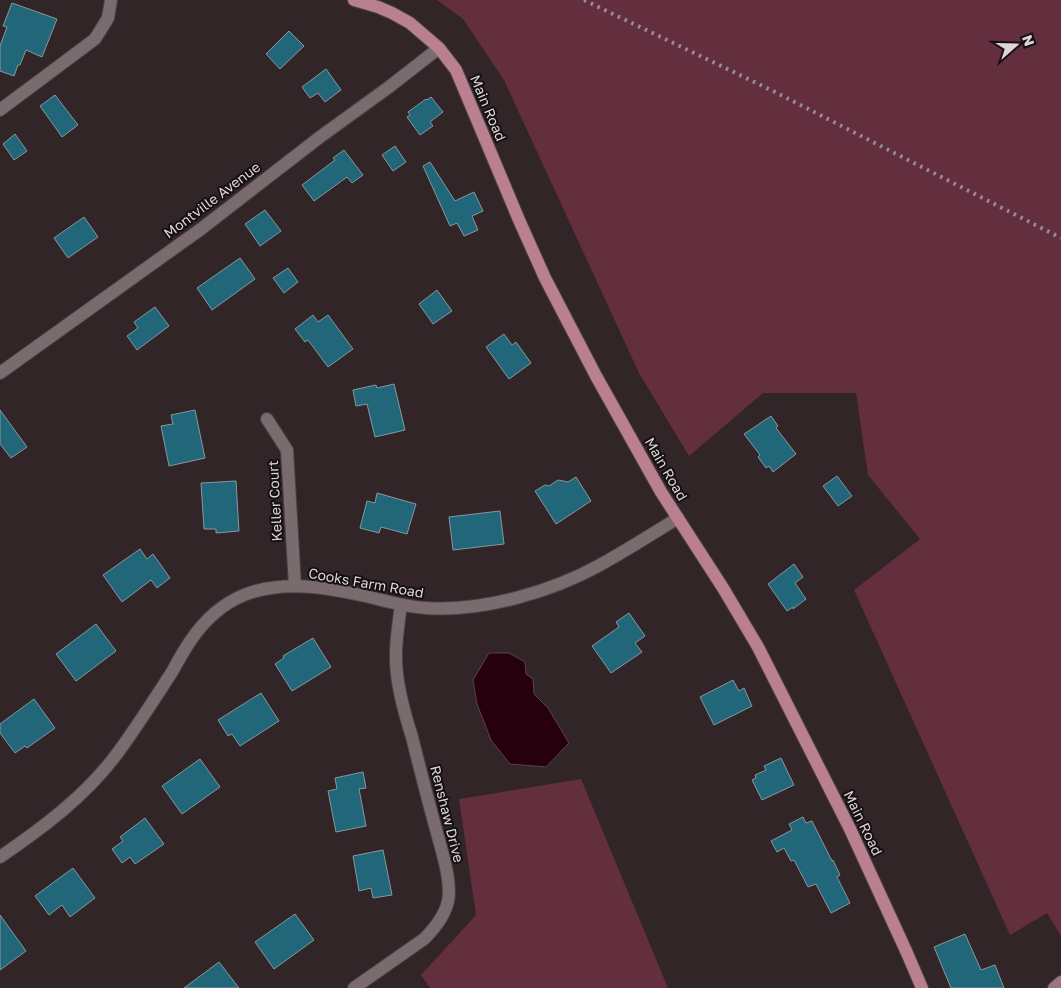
<svg xmlns="http://www.w3.org/2000/svg" width="1061" height="988" font-family="'Golos Text',sans-serif">
<rect width="100%" height="100%" fill="#322528"/>
<path fill="#632e3e" d="M 437,0 L 1061,0 L 1061,936 L 1047,913 L 1010,935 L 854,590 L 920,539 L 868,475 L 856,393 L 763,393 L 689,456 L 639,373 L 504,80 L 463,19 Z
M 581,779 L 668,988 L 430,988 L 421,975 L 476,915 L 459,799 Z"/>
<path fill="#26000c" stroke="#5d4049" d="M 489,653 L 509,653 L 525,662 L 526,674 L 533,679 L 534,694 L 548,708 L 569,743 L 546,767 L 510,764 L 491,740 L 477,704 L 473,680 Z"/>
<path fill="#216679" stroke="#88989d" d="M 12,3 L 57,19 L 42,57 L 26,50 L 20,65 L 18,65 L 14,76 L 0,71 L 0,46 L 7,27 L 3,26 Z
M 289,31 L 304,46 L 280,69 L 266,54 Z
M 326,69 L 341,90 L 325,102 L 318,93 L 310,98 L 302,87 Z
M 55,95 L 78,125 L 62,137 L 40,106 Z
M 431,97 L 443,112 L 430,122 L 433,126 L 420,135 L 407,117 L 410,115 L 408,112 L 426,99 L 427,100 Z
M 15,134 L 27,151 L 14,160 L 3,144 Z
M 395,146 L 406,162 L 393,171 L 382,155 Z
M 344,150 L 363,175 L 352,183 L 347,177 L 314,201 L 302,185 L 335,160 L 333,158 Z
M 430,162 L 455,201 L 474,192 L 483,211 L 472,216 L 478,230 L 464,236 L 457,223 L 450,226 L 423,166 Z
M 265,210 L 281,231 L 260,246 L 245,224 Z
M 84,217 L 98,237 L 68,258 L 54,238 Z
M 240,258 L 255,279 L 212,310 L 197,288 Z
M 288,268 L 298,282 L 284,293 L 273,278 Z
M 437,290 L 452,311 L 433,324 L 419,304 Z
M 155,307 L 169,326 L 137,350 L 127,336 L 138,328 L 134,322 Z
M 313,315 L 318,322 L 328,315 L 353,349 L 328,367 L 308,340 L 305,342 L 295,329 Z
M 504,334 L 512,345 L 516,342 L 531,363 L 509,379 L 486,347 Z
M 394,384 L 405,430 L 375,437 L 367,404 L 356,406 L 353,390 L 376,385 L 377,388 Z
M 0,410 L 27,447 L 11,458 L 0,444 Z
M 195,410 L 205,458 L 169,466 L 161,426 L 173,424 L 171,415 Z
M 771,416 L 778,426 L 776,428 L 796,454 L 773,472 L 769,466 L 766,468 L 758,457 L 760,455 L 744,434 Z
M 837,476 L 852,496 L 838,506 L 823,486 Z
M 576,477 L 591,501 L 556,524 L 535,491 L 545,485 L 549,486 L 558,480 L 568,482 Z
M 236,481 L 239,531 L 216,533 L 216,529 L 204,529 L 201,483 Z
M 377,493 L 416,504 L 407,534 L 381,527 L 379,533 L 360,528 L 367,501 L 375,503 Z
M 500,511 L 504,544 L 453,550 L 449,517 Z
M 140,549 L 147,559 L 153,554 L 170,578 L 157,588 L 151,580 L 122,602 L 103,575 Z
M 794,564 L 803,577 L 795,583 L 806,599 L 793,609 L 793,607 L 787,611 L 768,584 Z
M 629,613 L 645,636 L 635,643 L 642,652 L 611,673 L 592,646 L 619,627 L 616,622 Z
M 96,624 L 116,651 L 76,681 L 56,654 Z
M 313,638 L 331,667 L 292,691 L 275,664 L 284,658 L 283,656 Z
M 733,680 L 739,691 L 744,688 L 752,706 L 714,725 L 700,697 Z
M 261,693 L 279,721 L 240,746 L 232,734 L 228,736 L 218,720 Z
M 34,699 L 55,728 L 27,748 L 25,746 L 15,753 L 0,733 L 0,724 Z
M 781,758 L 794,785 L 762,800 L 752,780 L 756,778 L 755,775 L 766,770 L 764,766 Z
M 200,759 L 220,787 L 182,814 L 162,786 Z
M 363,772 L 366,788 L 359,789 L 366,826 L 336,832 L 328,791 L 337,789 L 335,778 Z
M 803,817 L 806,823 L 812,821 L 832,861 L 833,860 L 840,875 L 837,877 L 850,903 L 831,913 L 816,884 L 808,887 L 794,860 L 791,861 L 784,848 L 777,852 L 771,841 L 792,830 L 789,824 Z
M 145,818 L 164,844 L 135,864 L 130,857 L 122,863 L 112,849 L 123,841 L 120,837 Z
M 383,850 L 392,895 L 373,898 L 371,888 L 359,891 L 353,856 Z
M 73,868 L 95,898 L 70,917 L 62,905 L 49,915 L 35,896 Z
M 295,914 L 314,940 L 274,969 L 255,942 Z
M 0,915 L 26,951 L 0,970 Z
M 965,934 L 981,970 L 995,965 L 1004,988 L 951,988 L 934,947 Z
M 219,962 L 239,988 L 184,988 Z"/>
<g fill="none" stroke-linecap="round" stroke-linejoin="round">
<g stroke="#4c4244" stroke-width="14">
<path id="street" d="M 0,110 L 95,39 L 108,18 L 111,0
M 0,373 L 201,229 L 320,137 L 389,87 L 439,48
M 267,419 L 287,450 L 295,586
M 0,857 C 44,827 88,794 119,751 C 138,725 155,698 172,672 C 178,661 184,650 191,640 C 204,621 222,604 244,595 C 282,580 326,587 365,596 C 386,601 405,607 426,608 C 482,612 551,592 600,565 C 627,550 652,534 678,518
M 354,988 L 424,939 C 435,928 445,916 448,901 C 452,882 442,852 437,833 C 428,801 420,769 412,737 C 406,718 399,693 397,674 C 394,651 398,628 401,605"/>
</g>
<g stroke="#4c4244" stroke-width="14">
<path id="secondary" d="M 1054,988 L 1061,982"/>
</g>
<g stroke="#4c4244" stroke-width="14">
<path id="primary" d="M 354,0 L 378,7 L 392,13 L 410,23 L 439,48 L 456,70 L 519,220 L 545,278 L 596,376 L 661,492 L 723,588 L 758,647 L 850,829 L 907,953 L 922,988"/>
</g>
<use href="#street" stroke="#7a6b6f" stroke-width="12"/>
<use href="#secondary" stroke="#9b7680" stroke-width="12"/>
<use href="#primary" stroke="#bb8090" stroke-width="12"/>
<path stroke="#988e91" stroke-width="4" stroke-dasharray="2.5 5" stroke-linecap="butt" d="M 584,0 L 773,91 L 1061,238"/>
</g>
<g text-anchor="middle" stroke-width="4" stroke-linejoin="round" paint-order="stroke">
<g font-size="14" fill="#ddd5d7" stroke="#161012">
<text transform="translate(488 108) rotate(67)" y="5">Main Road</text>
<text transform="translate(212 200) rotate(-37)" y="5">Montville Avenue</text>
<text transform="translate(666 469) rotate(60)" y="5">Main Road</text>
<text transform="translate(275 501) rotate(-93)" y="5">Keller Court</text>
<text transform="translate(366 583) rotate(10)" y="5">Cooks Farm Road</text>
<text transform="translate(447 814) rotate(76)" y="5">Renshaw Drive</text>
<text transform="translate(863 823) rotate(64)" y="5">Main Road</text>
</g>
</g>
<g transform="translate(1016 45) rotate(70)" stroke="#161012" stroke-width="4" paint-order="stroke">
<path d="M0-4L9 19L0 12L-9 19Z" fill="#ddd5d7"/>
<text y="-8" font-size="14" font-weight="bold" text-anchor="middle" fill="#ddd5d7">N</text>
</g>
</svg>
